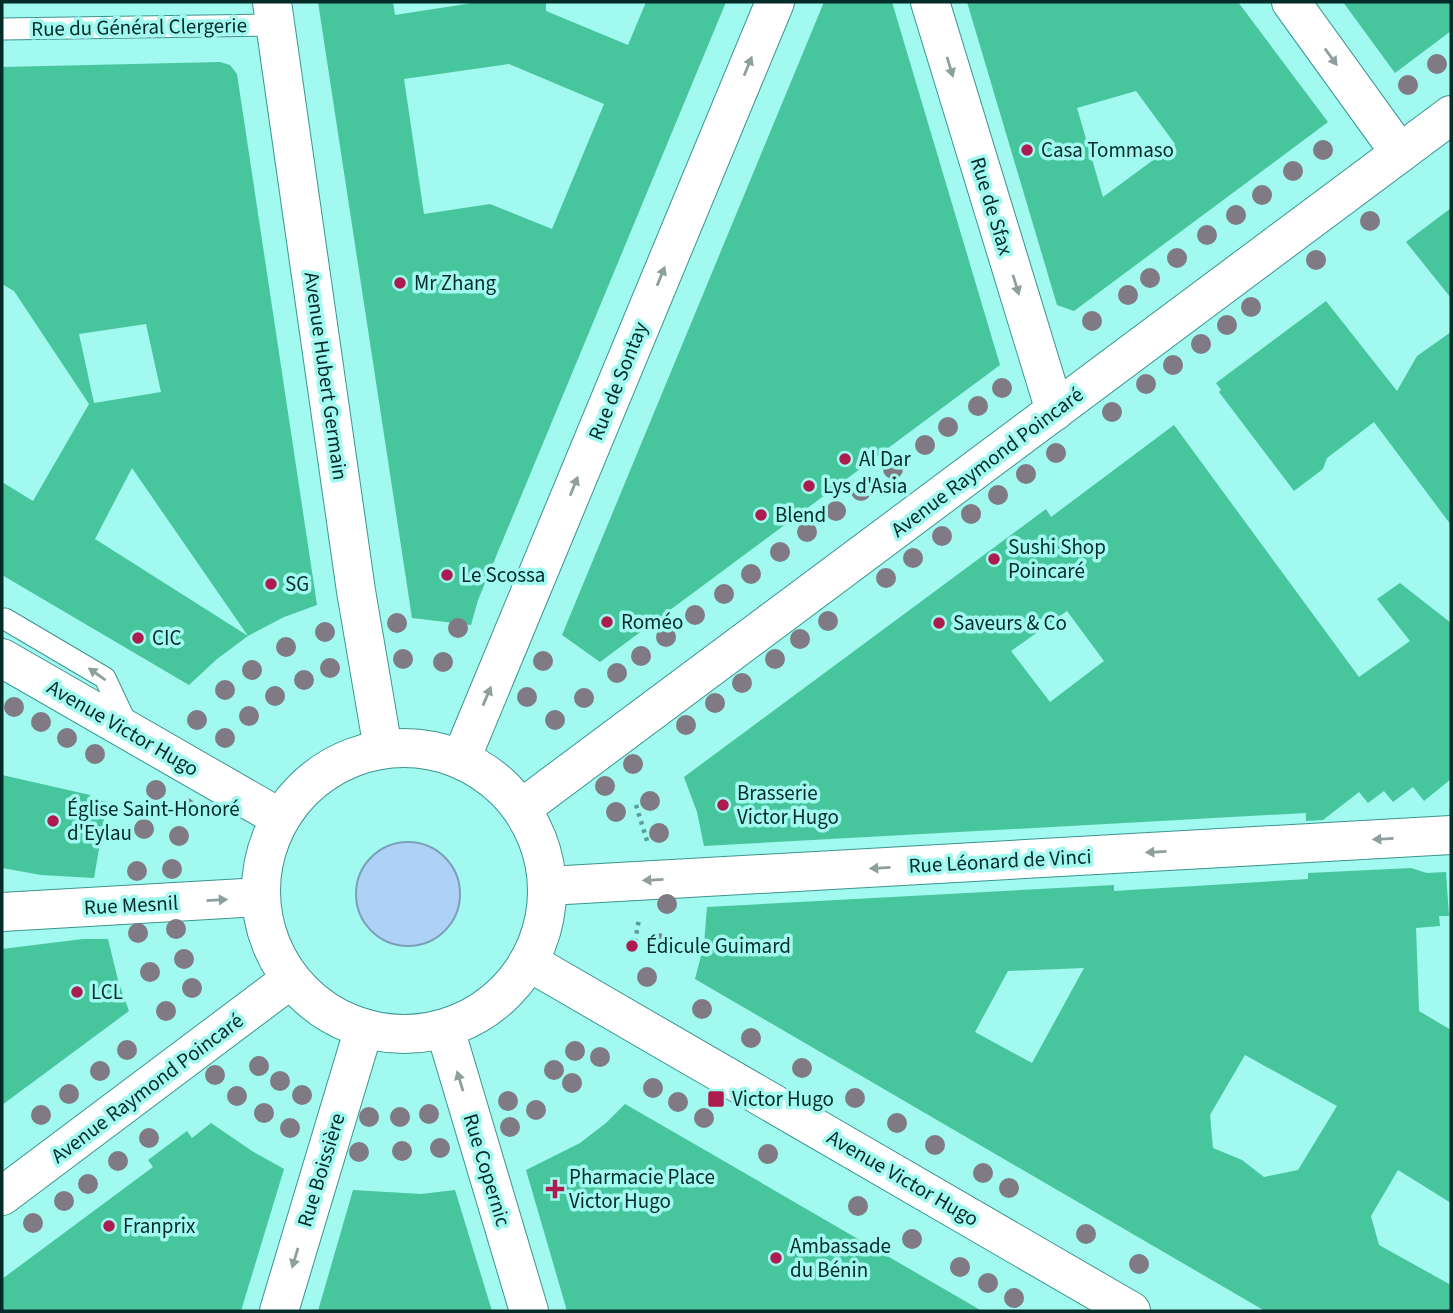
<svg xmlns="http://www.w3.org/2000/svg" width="1453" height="1313" font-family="'Source Sans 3',sans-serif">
<rect width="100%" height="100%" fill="#a1f9f0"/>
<path fill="#aed2f6" stroke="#7ba0b8" stroke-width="2" d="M356 894a52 52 0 1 1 104 0a52 52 0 1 1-104 0Z"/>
<path fill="#47c59c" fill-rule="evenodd" d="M 318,2 L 393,2 L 395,15 L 479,2 L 546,2 L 546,11 L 628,45 L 646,2 L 726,2 L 478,600 L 471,625 L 412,618 ZM 509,64 L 604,104 L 552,229 L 490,204 L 424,214 L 404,79 Z
M 824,2 L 892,2 L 1000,365 L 600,662 L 562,635 Z
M 967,2 L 1238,2 L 1328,122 L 1074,311 L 1057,305 ZM 1136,91 L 1175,144 L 1103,197 L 1077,108 Z
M 1343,2 L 1451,2 L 1451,31 L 1395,73 Z
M 220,62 L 230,65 L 237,74 L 317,605 L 284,617 L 248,636 L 217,659 L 189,685 L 2,575 L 2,482 L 33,501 L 89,404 L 14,291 L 2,284 L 2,67 ZM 146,324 L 161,392 L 94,403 L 79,334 ZM 132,468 L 248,636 L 95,539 Z
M 1451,208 L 1451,298 L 1406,242 Z
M 1326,301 L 1397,391 L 1417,356 L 1451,332 L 1451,525 L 1374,422 L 1327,458 L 1323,469 L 1294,491 L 1219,392 L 1221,390 L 1216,383 Z
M 1174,425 L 1359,677 L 1410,641 L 1377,599 L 1400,583 L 1451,623 L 1451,779 L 1424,801 L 1413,787 L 1393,802 L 1384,791 L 1368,803 L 1359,792 L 1323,820 L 1306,821 L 1306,813 L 704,846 L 697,812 L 684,777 L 1046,509 L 1051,517 ZM 1067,611 L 1104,661 L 1050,702 L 1011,651 Z
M 2,775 L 90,795 L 90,798 L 107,802 L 94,878 L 41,875 L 2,868 Z
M 1411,868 L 1427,873 L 1446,872 L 1449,916 L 1439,916 L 1440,926 L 1416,928 L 1419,1011 L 1451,1030 L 1451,1203 L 1398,1170 L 1371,1216 L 1379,1245 L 1451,1285 L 1451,1311 L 1265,1311 L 695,979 L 704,944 L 707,907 L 1114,885 L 1114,891 L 1308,879 L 1308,873 ZM 1084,968 L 1032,1063 L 975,1032 L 1008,971 ZM 1245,1055 L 1337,1106 L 1298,1170 L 1264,1177 L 1242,1160 L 1213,1148 L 1210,1115 Z
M 83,939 L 108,939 L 119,984 L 129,1011 L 2,1105 L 2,949 Z
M 625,1104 L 710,1153 L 982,1311 L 567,1311 L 526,1170 L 580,1143 L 606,1123 Z
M 211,1123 L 252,1151 L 284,1169 L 241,1311 L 2,1311 L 2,1279 L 153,1167 L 148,1160 L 187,1131 L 192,1138 Z
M 353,1190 L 421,1194 L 455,1190 L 492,1311 L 318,1311 Z"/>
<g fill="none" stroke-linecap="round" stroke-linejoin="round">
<g stroke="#3b958e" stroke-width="23">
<path id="lane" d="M 2,29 L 275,25
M 5,619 L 105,678 L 128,727"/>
</g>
<g stroke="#3b958e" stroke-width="40">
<path id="street" d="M 930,2 L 1055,411
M 1291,2 L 1400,153
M 461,759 L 775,2
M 548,886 L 1451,835
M 2,912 L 261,897
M 445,1029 L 529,1311
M 279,1311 L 364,1028"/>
</g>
<g stroke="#3b958e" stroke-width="40">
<path id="secondary" d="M 272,2 L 356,591 L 383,749
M 2,658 L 280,818
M261 891a143 143 0 1 1 286 0a143 143 0 1 1-286 0Z
M 522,808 L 1451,115
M 529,962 L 1131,1311
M 2,1196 L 291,979"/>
</g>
<path stroke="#5b9e98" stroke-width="4.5" stroke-dasharray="3.5 5" stroke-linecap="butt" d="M 636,805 L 647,841
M 635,942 L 639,919"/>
<use href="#lane" stroke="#fff" stroke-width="21"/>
<use href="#street" stroke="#fff" stroke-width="38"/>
<use href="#secondary" stroke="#fff" stroke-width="38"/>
</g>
<g fill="#7f7a84">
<circle cx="1437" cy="64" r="10"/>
<circle cx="1408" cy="85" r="10"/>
<circle cx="1323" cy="150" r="10"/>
<circle cx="1293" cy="171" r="10"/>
<circle cx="1262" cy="195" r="10"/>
<circle cx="1236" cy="215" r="10"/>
<circle cx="1370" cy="221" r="10"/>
<circle cx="1207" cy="235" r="10"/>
<circle cx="1177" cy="258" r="10"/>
<circle cx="1316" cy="260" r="10"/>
<circle cx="1150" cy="278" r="10"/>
<circle cx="1128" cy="295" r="10"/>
<circle cx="1251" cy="307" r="10"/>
<circle cx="1092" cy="321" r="10"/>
<circle cx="1227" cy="325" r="10"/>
<circle cx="1201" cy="344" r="10"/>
<circle cx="1173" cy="365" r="10"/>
<circle cx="1146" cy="384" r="10"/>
<circle cx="1002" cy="388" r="10"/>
<circle cx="978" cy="406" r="10"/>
<circle cx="1112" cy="412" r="10"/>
<circle cx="948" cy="427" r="10"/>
<circle cx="925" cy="445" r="10"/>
<circle cx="1056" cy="453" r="10"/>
<circle cx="893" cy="469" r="10"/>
<circle cx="1026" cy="474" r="10"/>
<circle cx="861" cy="491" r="10"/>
<circle cx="998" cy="495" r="10"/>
<circle cx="836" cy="511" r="10"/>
<circle cx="971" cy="514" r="10"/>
<circle cx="807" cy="532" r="10"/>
<circle cx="942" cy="536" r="10"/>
<circle cx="780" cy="552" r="10"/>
<circle cx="913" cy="558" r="10"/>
<circle cx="751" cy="574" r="10"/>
<circle cx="886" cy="578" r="10"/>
<circle cx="724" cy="594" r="10"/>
<circle cx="695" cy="615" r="10"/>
<circle cx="828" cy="621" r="10"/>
<circle cx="397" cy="623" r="10"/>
<circle cx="458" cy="628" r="10"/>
<circle cx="325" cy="632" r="10"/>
<circle cx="666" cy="637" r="10"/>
<circle cx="800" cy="639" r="10"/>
<circle cx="286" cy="647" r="10"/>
<circle cx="641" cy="656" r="10"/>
<circle cx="403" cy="659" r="10"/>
<circle cx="775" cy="659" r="10"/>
<circle cx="543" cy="661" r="10"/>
<circle cx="443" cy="662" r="10"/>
<circle cx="330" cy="668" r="10"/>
<circle cx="252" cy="670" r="10"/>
<circle cx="617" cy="673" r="10"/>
<circle cx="304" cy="680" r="10"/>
<circle cx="742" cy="683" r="10"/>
<circle cx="225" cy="690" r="10"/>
<circle cx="275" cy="696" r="10"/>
<circle cx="527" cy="697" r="10"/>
<circle cx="584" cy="698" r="10"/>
<circle cx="715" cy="703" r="10"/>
<circle cx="14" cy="707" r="10"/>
<circle cx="249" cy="716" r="10"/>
<circle cx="197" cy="720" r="10"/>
<circle cx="555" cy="720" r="10"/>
<circle cx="41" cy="722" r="10"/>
<circle cx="686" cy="725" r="10"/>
<circle cx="67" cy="738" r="10"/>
<circle cx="225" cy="738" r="10"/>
<circle cx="95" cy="754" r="10"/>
<circle cx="633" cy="764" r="10"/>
<circle cx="605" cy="786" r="10"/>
<circle cx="156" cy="790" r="10"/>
<circle cx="650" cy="801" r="10"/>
<circle cx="186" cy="808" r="10"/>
<circle cx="616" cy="812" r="10"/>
<circle cx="144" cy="829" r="10"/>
<circle cx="659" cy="833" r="10"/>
<circle cx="179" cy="836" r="10"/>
<circle cx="172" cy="869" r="10"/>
<circle cx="137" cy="871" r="10"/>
<circle cx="667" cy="904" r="10"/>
<circle cx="176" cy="929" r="10"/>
<circle cx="138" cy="933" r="10"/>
<circle cx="658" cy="943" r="10"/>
<circle cx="184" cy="959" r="10"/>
<circle cx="150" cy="972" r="10"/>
<circle cx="647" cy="977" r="10"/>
<circle cx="192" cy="988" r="10"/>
<circle cx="702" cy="1009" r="10"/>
<circle cx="166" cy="1011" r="10"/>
<circle cx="751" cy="1038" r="10"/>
<circle cx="127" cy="1050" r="10"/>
<circle cx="575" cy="1051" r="10"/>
<circle cx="600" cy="1057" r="10"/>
<circle cx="259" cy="1066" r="10"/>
<circle cx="802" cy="1068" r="10"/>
<circle cx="554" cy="1070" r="10"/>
<circle cx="100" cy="1071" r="10"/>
<circle cx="215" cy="1075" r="10"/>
<circle cx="280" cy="1081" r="10"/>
<circle cx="572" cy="1083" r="10"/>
<circle cx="653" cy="1088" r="10"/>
<circle cx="69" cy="1094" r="10"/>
<circle cx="302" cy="1095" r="10"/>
<circle cx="237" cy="1096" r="10"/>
<circle cx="855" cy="1098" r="10"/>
<circle cx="508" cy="1101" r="10"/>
<circle cx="678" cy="1102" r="10"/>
<circle cx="536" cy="1110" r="10"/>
<circle cx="264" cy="1113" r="10"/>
<circle cx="429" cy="1114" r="10"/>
<circle cx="41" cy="1115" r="10"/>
<circle cx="369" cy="1117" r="10"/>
<circle cx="400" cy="1117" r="10"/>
<circle cx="704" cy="1118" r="10"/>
<circle cx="897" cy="1123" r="10"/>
<circle cx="510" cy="1127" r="10"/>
<circle cx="290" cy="1128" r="10"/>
<circle cx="149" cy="1138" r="10"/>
<circle cx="935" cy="1145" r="10"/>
<circle cx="440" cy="1148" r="10"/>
<circle cx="402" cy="1151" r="10"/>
<circle cx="359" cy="1152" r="10"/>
<circle cx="768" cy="1154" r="10"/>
<circle cx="118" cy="1161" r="10"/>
<circle cx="983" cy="1173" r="10"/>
<circle cx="88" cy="1184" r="10"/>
<circle cx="1009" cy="1188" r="10"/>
<circle cx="64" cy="1201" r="10"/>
<circle cx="858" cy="1206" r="10"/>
<circle cx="33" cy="1223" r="10"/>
<circle cx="1086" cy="1234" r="10"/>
<circle cx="912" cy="1239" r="10"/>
<circle cx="1139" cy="1264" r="10"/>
<circle cx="960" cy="1267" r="10"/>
<circle cx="988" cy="1283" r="10"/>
<circle cx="1014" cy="1298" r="10"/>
</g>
<defs><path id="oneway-solid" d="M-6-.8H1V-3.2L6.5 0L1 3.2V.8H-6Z" transform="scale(1.75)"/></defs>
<g fill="#8ea09e">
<use href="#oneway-solid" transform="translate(1331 57) rotate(54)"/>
<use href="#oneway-solid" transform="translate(748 66) rotate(-68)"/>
<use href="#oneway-solid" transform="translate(950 67) rotate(73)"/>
<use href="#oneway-solid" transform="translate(661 276) rotate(-68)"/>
<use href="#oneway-solid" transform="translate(1016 285) rotate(73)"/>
<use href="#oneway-solid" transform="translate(574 486) rotate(-68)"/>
<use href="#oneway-solid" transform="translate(97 674) rotate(-145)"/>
<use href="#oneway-solid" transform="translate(487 696) rotate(-67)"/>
<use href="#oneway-solid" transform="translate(1383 839) rotate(177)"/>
<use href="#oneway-solid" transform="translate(1156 852) rotate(177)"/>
<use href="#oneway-solid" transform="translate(880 868) rotate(177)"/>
<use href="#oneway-solid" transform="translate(653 880) rotate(177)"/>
<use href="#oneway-solid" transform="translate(217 900) rotate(-3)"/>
<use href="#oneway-solid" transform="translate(460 1081) rotate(-107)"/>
<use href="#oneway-solid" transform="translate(295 1258) rotate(107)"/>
</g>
<g fill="#ad1c4e" stroke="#a1f9f0" stroke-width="2.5">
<circle cx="1027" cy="150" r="7"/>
<circle cx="400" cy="283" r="7"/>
<circle cx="845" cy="459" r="7"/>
<circle cx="809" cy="486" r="7"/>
<circle cx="761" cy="515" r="7"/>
<circle cx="994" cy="559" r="7"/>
<circle cx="447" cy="575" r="7"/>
<circle cx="271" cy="584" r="7"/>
<circle cx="607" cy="622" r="7"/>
<circle cx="939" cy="623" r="7"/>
<circle cx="138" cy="638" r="7"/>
<circle cx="723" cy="805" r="7"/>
<circle cx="53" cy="821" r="7"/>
<circle cx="632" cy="946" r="7"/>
<circle cx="77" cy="992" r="7"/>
<rect x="707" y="1090" width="18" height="18" rx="3.5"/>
<path d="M551.5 1178.5h7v7h7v7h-7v7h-7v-7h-7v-7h7z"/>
<circle cx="109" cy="1226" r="7"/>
<circle cx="776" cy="1258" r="7"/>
</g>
<g text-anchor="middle" stroke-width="7" stroke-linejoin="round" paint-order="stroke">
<g font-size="21" fill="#032b28" stroke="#a1f9f0">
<text transform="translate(139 27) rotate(-1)" y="7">Rue du Général Clergerie</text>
<text transform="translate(992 206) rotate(73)" y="7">Rue de Sfax</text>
<text transform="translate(326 376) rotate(82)" y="7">Avenue Hubert Germain</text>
<text transform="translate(618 381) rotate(-68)" y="7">Rue de Sontay</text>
<text transform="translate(987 462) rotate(-37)" y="7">Avenue Raymond Poincaré</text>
<text transform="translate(123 728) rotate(30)" y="7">Avenue Victor Hugo</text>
<text transform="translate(1000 861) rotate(-3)" y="7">Rue Léonard de Vinci</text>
<text transform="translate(131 905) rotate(-3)" y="7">Rue Mesnil</text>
<text transform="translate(147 1088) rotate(-37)" y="7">Avenue Raymond Poincaré</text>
<text transform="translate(321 1170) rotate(-73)" y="7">Rue Boissière</text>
<text transform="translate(487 1170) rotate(73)" y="7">Rue Copernic</text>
<text transform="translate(903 1178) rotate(30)" y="7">Avenue Victor Hugo</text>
</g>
<g font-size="21" fill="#032b28" stroke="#a1f9f0" text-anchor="start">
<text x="1041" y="157">Casa Tommaso</text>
<text x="414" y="290">Mr Zhang</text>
<text x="859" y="466">Al Dar</text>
<text x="823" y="493">Lys d'Asia</text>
<text x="775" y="522">Blend</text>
<text x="1008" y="554">Sushi Shop<tspan x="1008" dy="24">Poincaré</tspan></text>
<text x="461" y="582">Le Scossa</text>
<text x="285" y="591">SG</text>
<text x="621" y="629">Roméo</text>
<text x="953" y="630">Saveurs &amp; Co</text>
<text x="152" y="645">CIC</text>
<text x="737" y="800">Brasserie<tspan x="737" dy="24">Victor Hugo</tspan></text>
<text x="67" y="816">Église Saint-Honoré<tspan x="67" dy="24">d'Eylau</tspan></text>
<text x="646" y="953">Édicule Guimard</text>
<text x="91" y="999">LCL</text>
<text x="732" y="1106">Victor Hugo</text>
<text x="569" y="1184">Pharmacie Place<tspan x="569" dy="24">Victor Hugo</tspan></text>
<text x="123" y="1233">Franprix</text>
<text x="790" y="1253">Ambassade<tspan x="790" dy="24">du Bénin</tspan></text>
</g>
</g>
<rect width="1453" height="1313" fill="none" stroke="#032b28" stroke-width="7"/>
</svg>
